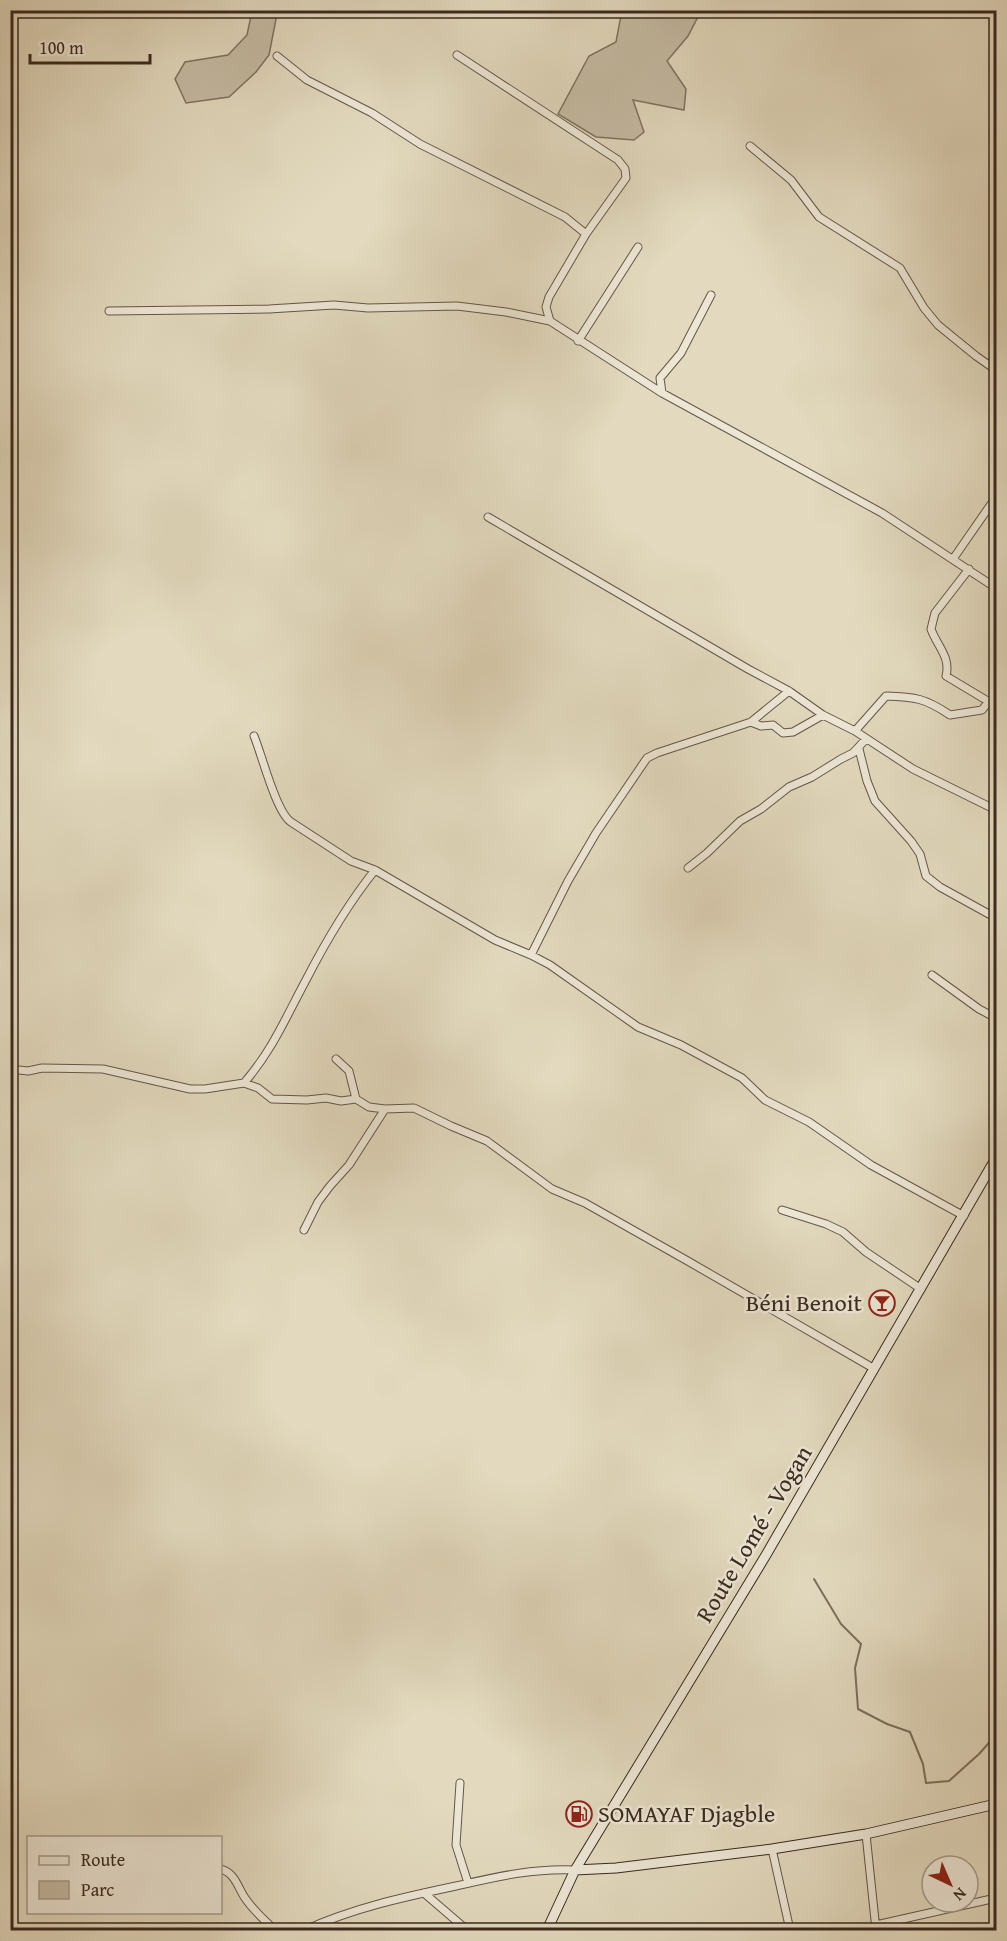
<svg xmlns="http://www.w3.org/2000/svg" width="1007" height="1941" font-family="'Gentium Book Plus',serif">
<rect width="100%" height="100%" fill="#e2d9be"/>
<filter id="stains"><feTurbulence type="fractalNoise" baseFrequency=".00333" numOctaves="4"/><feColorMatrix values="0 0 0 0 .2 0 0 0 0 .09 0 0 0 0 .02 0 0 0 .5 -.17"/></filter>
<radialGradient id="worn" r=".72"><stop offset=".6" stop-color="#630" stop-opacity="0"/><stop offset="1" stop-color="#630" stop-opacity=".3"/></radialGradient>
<path fill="#c5bba3" stroke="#807261" stroke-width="1.5" d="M 622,10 L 701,11 L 688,36 L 667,61 L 686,89 L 684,110 L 633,100 L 644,132 L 634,140 L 596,137 L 558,114 L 589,56 L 616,42 Z
M 252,11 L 293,11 L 277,14 L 269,55 L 256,72 L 229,97 L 186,103 L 175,79 L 185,62 L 228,55 L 247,35 Z"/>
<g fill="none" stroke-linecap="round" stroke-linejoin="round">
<path stroke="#7d705e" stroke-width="2" d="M 996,1572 L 994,1575 L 996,1579
M 814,1579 L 841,1624 L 861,1644 L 855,1668 L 858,1709 L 887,1724 L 910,1732 L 923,1764 L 926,1783 L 949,1781 L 979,1754 L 996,1735"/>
<g stroke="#645647" stroke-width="9">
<path id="street" d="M 457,55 L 618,160 L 625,169 L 626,178 L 586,234 L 549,297 L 546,307 L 550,321 L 662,393 L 882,513 L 996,588
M 277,56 L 307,80 L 372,113 L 420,144 L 565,217 L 586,234
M 750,146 L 791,180 L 819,217 L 900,268 L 924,308 L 938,325 L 976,356 L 996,370
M 109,311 L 269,309 L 334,305 L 368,308 L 457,306 L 506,312 L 550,321
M 578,341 L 638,247
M 662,393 L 660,378 L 681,353 L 711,295
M 488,517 L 748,669 L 789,691 L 823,715 L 855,731 L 913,769 L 996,810
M 953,559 L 996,497
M 969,569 L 935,613 L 931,629 C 937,646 951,657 946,676 L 996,706
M 751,722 L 761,726 L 773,725 L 783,733 L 793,732 L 823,715
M 855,731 L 886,696 C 915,697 925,698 950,715 L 982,710 L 989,701
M 254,736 C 262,755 276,812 291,822 L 351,861 L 375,870 L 495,940 L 531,955 L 550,965 L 638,1027 L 681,1045 L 742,1078 L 765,1100 L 809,1122 L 871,1165 L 964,1216
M 859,749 L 867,781 L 875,801 L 911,841 L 920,854 L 926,876 L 940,887 L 996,918
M 688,868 L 707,853 L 740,821 L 761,809 L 789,787 L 812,777 L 841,759 L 853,753 L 866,739
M 531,955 L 568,881 L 596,833 L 647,758 L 657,753 L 751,722 L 789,691
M 932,975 L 979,1009 L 996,1018
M 336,1059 L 349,1071 L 356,1099
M 10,1069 L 28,1071 L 42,1068 L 103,1069 L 190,1089 L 205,1089 L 244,1083 L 258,1088 L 272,1099 L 307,1100 L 326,1098 L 341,1101 L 356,1099 L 369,1107 L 385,1109 L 414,1108 L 451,1126 L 487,1141 L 552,1189 L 585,1203 L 686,1260 L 873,1368
M 244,1083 C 272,1051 286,1017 306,980 C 326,941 347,905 375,870
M 782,1210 L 826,1224 L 843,1232 L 866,1252 L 921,1289
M 304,1230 L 318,1202 L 330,1186 L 349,1165 L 385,1109
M 460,1783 L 456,1845 L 468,1883
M 866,1834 L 876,1930
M 772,1849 L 790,1930
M 220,1869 C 235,1872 238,1888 245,1898 C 253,1910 265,1921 275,1930
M 424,1893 L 467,1930
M 876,1925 L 996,1898
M 305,1930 C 353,1908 404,1897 456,1886 C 496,1877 533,1868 575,1870"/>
</g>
<g stroke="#3a2a1f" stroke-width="11">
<path id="secondary" d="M 575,1870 L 616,1868 L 772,1849 L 866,1834 L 996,1804
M 547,1930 L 575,1870 L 766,1555 L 996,1158"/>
</g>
<use href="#street" stroke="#ece6d5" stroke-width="7"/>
<use href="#secondary" stroke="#ece6d5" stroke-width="9"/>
</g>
<defs>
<g id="bar-ring" transform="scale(1.35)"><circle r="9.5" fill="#ece6d5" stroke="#8f2418" stroke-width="1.5"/><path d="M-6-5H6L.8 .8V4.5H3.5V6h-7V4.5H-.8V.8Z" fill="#8f2418"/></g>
<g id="fuel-ring" transform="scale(1.35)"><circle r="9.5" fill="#ece6d5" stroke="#8f2418" stroke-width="1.5"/><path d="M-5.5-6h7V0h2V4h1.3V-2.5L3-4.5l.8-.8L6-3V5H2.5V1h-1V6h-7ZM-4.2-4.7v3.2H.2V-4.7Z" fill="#8f2418"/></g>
</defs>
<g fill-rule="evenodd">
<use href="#bar-ring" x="882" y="1303"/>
<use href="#fuel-ring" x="579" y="1814"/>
</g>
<g text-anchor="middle" stroke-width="5" stroke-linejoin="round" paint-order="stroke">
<g font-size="24" fill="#3a2a1f" stroke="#ece6d5" text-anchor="end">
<text x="862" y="1311">Béni Benoit</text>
<text x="598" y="1822" text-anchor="start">SOMAYAF Djagble</text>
</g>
<g font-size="24" fill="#3a2a1f" stroke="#ece6d5">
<text transform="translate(754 1534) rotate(-59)" y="8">Route Lomé - Vogan</text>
</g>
</g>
<rect width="1007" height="1941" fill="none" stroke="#e2d9be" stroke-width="36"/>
<rect x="12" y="12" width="983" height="1917" fill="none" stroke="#3a2a1f" stroke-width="3"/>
<rect x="18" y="18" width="971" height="1905" fill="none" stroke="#3a2a1f" stroke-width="1.5"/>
<rect x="27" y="1836" width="195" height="78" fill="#ece6d5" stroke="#a59b8c" stroke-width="1.5"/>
<rect x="39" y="1856" width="30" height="9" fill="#ece6d5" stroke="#a59b8c" stroke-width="1.5"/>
<text x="81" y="1866" font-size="18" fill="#3a2a1f">Route</text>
<rect x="39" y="1881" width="30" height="18" fill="#c5bba3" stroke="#a59b8c" stroke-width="1.5"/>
<text x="81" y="1896" font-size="18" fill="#3a2a1f">Parc</text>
<g transform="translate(950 1884) rotate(136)"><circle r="28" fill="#ece6d5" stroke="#a59b8c" stroke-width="1.5"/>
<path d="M0-4.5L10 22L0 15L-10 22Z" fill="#8f2418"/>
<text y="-9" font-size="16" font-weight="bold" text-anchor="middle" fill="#3a2a1f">N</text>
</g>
<path d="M30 54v9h120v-9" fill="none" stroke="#3a2a1f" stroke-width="3"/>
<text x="39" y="54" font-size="18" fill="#3a2a1f" stroke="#ece6d5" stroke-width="4.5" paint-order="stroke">100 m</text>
<rect width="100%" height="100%" filter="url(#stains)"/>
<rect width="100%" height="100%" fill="url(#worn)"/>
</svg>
